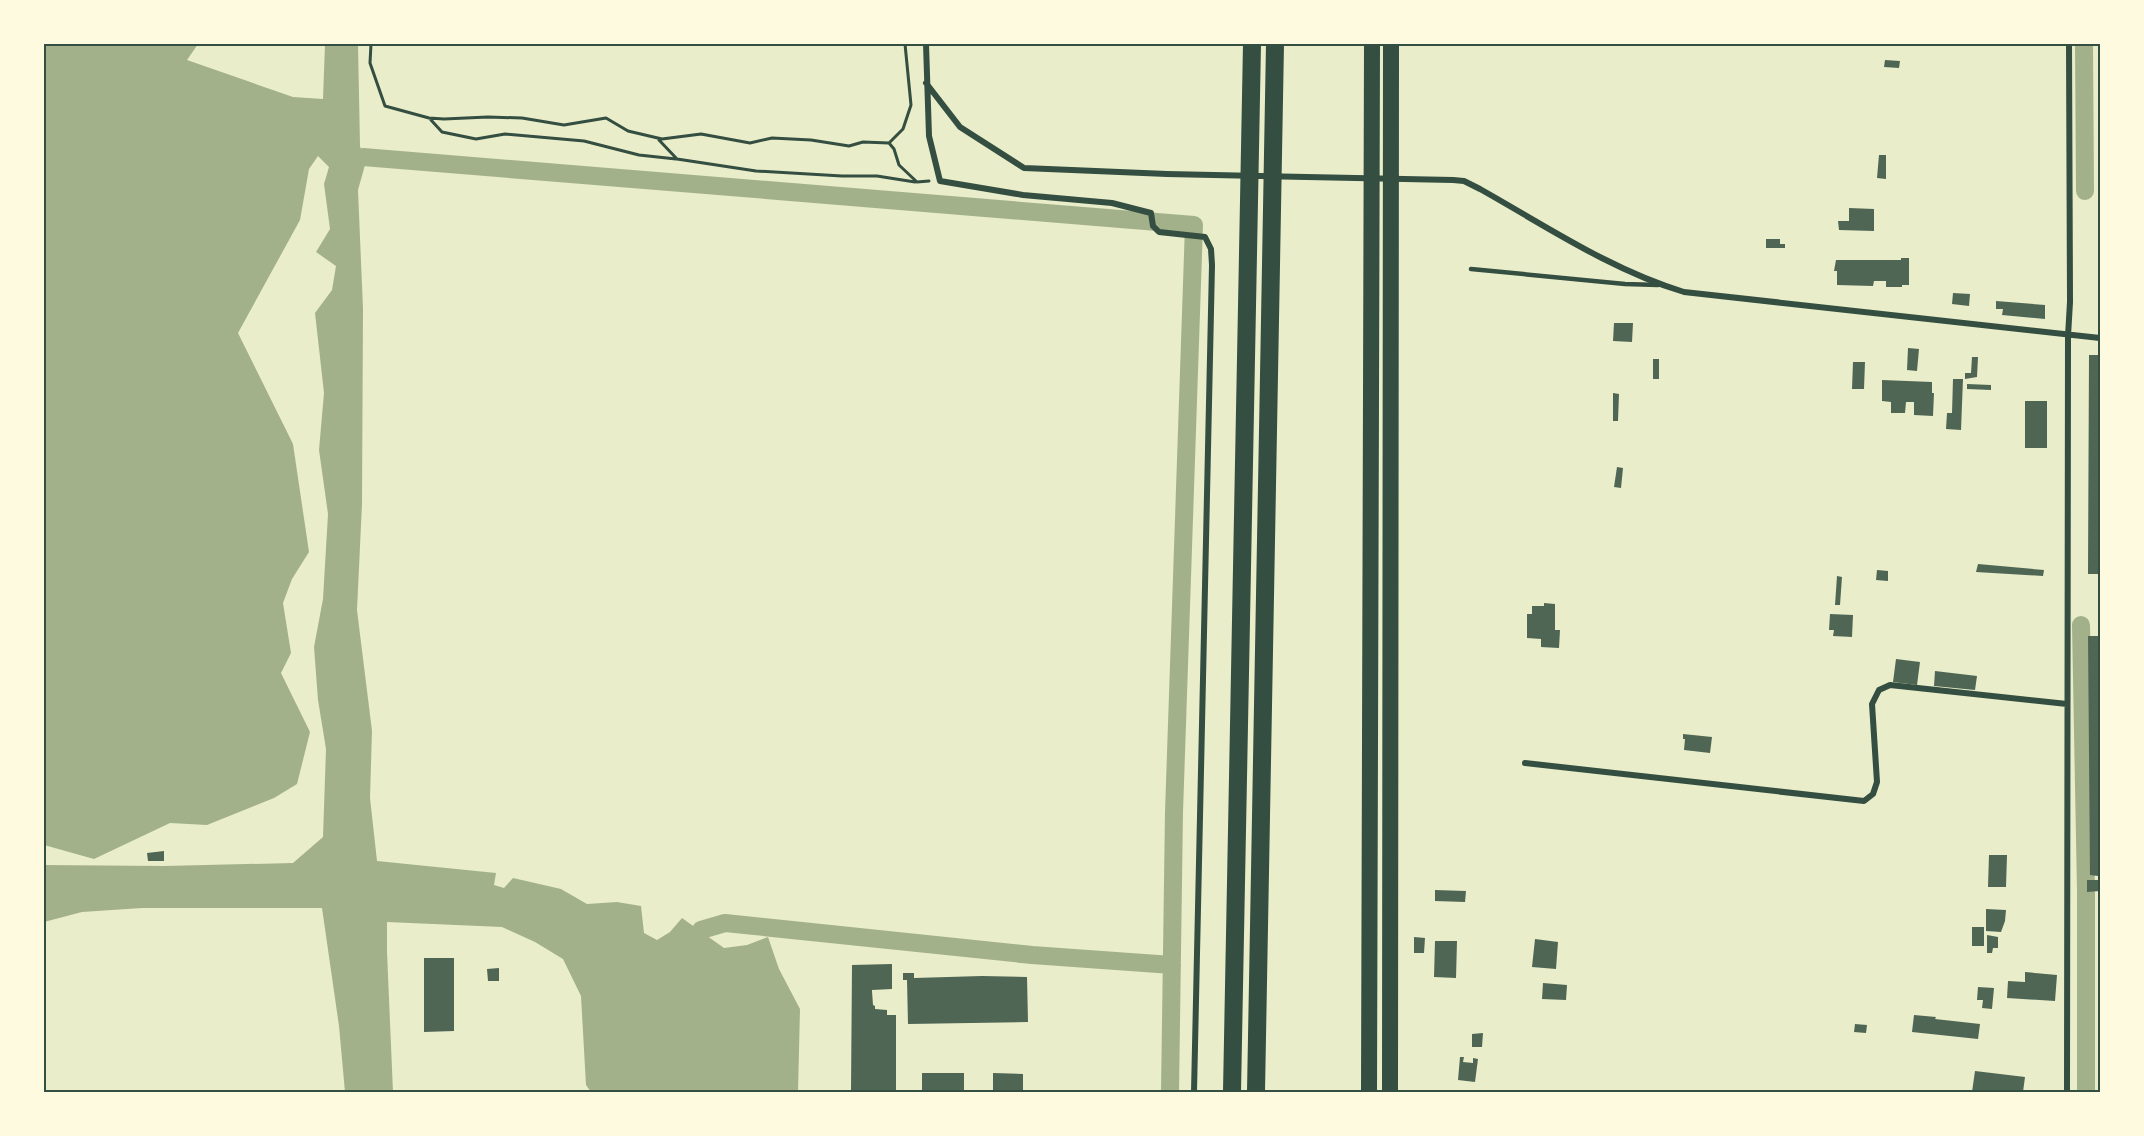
<svg xmlns="http://www.w3.org/2000/svg" width="2144" height="1136" font-family="Commissioner,sans-serif">
<rect width="100%" height="100%" fill="#e9edc9"/>
<path fill="#a3b18a" d="M 44,44 L 198,44 L 187,60 L 293,97 L 323,99 L 325,44 L 358,44 L 360,146 L 365,165 L 358,190 L 363,309 L 362,504 L 357,610 L 372,731 L 370,798 L 377,861 L 496,873 L 494,885 L 504,888 L 513,878 L 561,889 L 587,904 L 617,902 L 641,906 L 644,933 L 657,940 L 670,932 L 682,918 L 724,948 L 747,945 L 768,937 L 779,969 L 800,1009 L 798,1092 L 591,1092 L 586,1085 L 581,996 L 563,959 L 535,942 L 502,927 L 387,922 L 387,952 L 393,1092 L 345,1092 L 339,1026 L 322,908 L 142,908 L 82,912 L 44,922 L 44,865 L 164,866 L 293,863 L 323,837 L 326,749 L 318,700 L 314,647 L 323,599 L 328,514 L 319,450 L 324,393 L 315,313 L 332,290 L 336,266 L 316,252 L 330,229 L 324,184 L 329,167 L 318,156 L 309,169 L 300,220 L 238,333 L 293,444 L 309,552 L 292,579 L 283,603 L 291,653 L 281,673 L 310,732 L 297,784 L 274,798 L 207,825 L 170,823 L 94,859 L 44,845 Z"/>
<g fill="none" stroke-linecap="round" stroke-linejoin="round">
<path stroke="#a3b18a" stroke-width="18" d="M 2084,44 L 2085,191
M 363,157 L 1194,225 L 1174,812 L 1170,1092
M 2081,625 L 2086,891 L 2086,1092
M 701,930 L 725,923 L 1032,955 L 1172,965"/>
</g>
<path fill="#4f6655" d="M 1885,60 L 1900,61 L 1899,68 L 1884,67 Z
M 1879,155 L 1886,155 L 1886,179 L 1877,178 Z
M 1849,208 L 1874,209 L 1874,231 L 1839,230 L 1838,221 L 1849,221 Z
M 1766,239 L 1780,239 L 1780,244 L 1785,244 L 1785,248 L 1766,248 Z
M 1901,258 L 1909,258 L 1909,285 L 1902,285 L 1902,287 L 1886,287 L 1886,281 L 1874,281 L 1873,286 L 1837,285 L 1837,271 L 1834,271 L 1836,260 L 1901,260 Z
M 1953,293 L 1970,294 L 1969,306 L 1952,304 Z
M 1996,301 L 2045,305 L 2045,319 L 2002,315 L 2003,309 L 1996,309 Z
M 1614,323 L 1633,323 L 1632,342 L 1613,341 Z
M 1908,348 L 1919,349 L 1917,371 L 1907,370 Z
M 2089,355 L 2100,355 L 2100,574 L 2088,574 Z
M 1972,357 L 1978,357 L 1977,377 L 1965,379 L 1965,373 L 1971,373 Z
M 1653,359 L 1659,359 L 1659,379 L 1653,379 Z
M 1853,362 L 1865,362 L 1864,389 L 1852,389 Z
M 1953,379 L 1963,379 L 1961,430 L 1946,429 L 1947,413 L 1952,413 Z
M 1882,380 L 1932,382 L 1932,393 L 1934,393 L 1933,416 L 1914,415 L 1914,402 L 1906,402 L 1905,413 L 1891,413 L 1891,402 L 1882,401 Z
M 1967,384 L 1991,385 L 1991,390 L 1967,389 Z
M 1613,393 L 1619,394 L 1618,421 L 1613,421 Z
M 2025,401 L 2047,401 L 2047,448 L 2025,448 Z
M 1617,467 L 1623,468 L 1621,488 L 1614,487 Z
M 1978,564 L 2044,570 L 2043,576 L 1976,572 Z
M 1877,570 L 1888,571 L 1888,581 L 1876,580 Z
M 1837,576 L 1842,577 L 1840,605 L 1835,605 Z
M 1544,603 L 1555,604 L 1555,630 L 1560,630 L 1559,648 L 1541,647 L 1541,639 L 1527,638 L 1527,614 L 1532,614 L 1532,606 L 1544,606 Z
M 1830,614 L 1853,615 L 1852,637 L 1833,636 L 1834,630 L 1829,630 Z
M 2088,636 L 2100,636 L 2100,891 L 2087,892 L 2087,880 L 2099,880 L 2098,876 L 2090,875 Z
M 1896,659 L 1920,662 L 1917,685 L 1893,682 Z
M 1935,671 L 1977,676 L 1975,690 L 1934,686 Z
M 1683,734 L 1712,737 L 1710,753 L 1684,750 L 1685,739 L 1683,739 Z
M 164,851 L 164,861 L 148,861 L 147,853 Z
M 1989,855 L 2007,855 L 2006,887 L 1988,887 Z
M 1435,890 L 1466,891 L 1465,902 L 1435,901 Z
M 1986,909 L 2006,910 L 2005,921 L 2001,932 L 1986,931 Z
M 1972,927 L 1984,927 L 1984,946 L 1972,946 Z
M 1987,935 L 1998,937 L 1998,948 L 1993,948 L 1992,953 L 1987,953 Z
M 1414,937 L 1425,938 L 1424,953 L 1414,953 Z
M 1535,939 L 1558,942 L 1556,969 L 1532,967 Z
M 1435,941 L 1457,941 L 1456,978 L 1434,977 Z
M 424,958 L 454,958 L 454,1031 L 424,1032 Z
M 892,964 L 892,989 L 872,990 L 872,991 L 873,1005 L 875,1006 L 875,1009 L 887,1010 L 887,1015 L 896,1015 L 896,1092 L 851,1092 L 852,965 Z
M 499,968 L 499,981 L 488,981 L 487,969 Z
M 2025,972 L 2057,975 L 2055,1001 L 2007,998 L 2008,981 L 2025,982 Z
M 903,973 L 914,973 L 914,978 L 982,976 L 1027,977 L 1028,1022 L 908,1024 L 907,980 L 903,980 Z
M 1543,983 L 1567,985 L 1566,1000 L 1542,999 Z
M 1978,987 L 1994,988 L 1992,1009 L 1982,1008 L 1983,1000 L 1977,1000 Z
M 1914,1015 L 1936,1017 L 1935,1019 L 1980,1024 L 1978,1039 L 1912,1032 Z
M 1855,1024 L 1867,1025 L 1866,1033 L 1854,1032 Z
M 1483,1033 L 1482,1047 L 1472,1047 L 1472,1034 Z
M 1460,1057 L 1464,1057 L 1463,1062 L 1473,1063 L 1473,1058 L 1478,1059 L 1475,1082 L 1458,1080 Z
M 1975,1071 L 2025,1077 L 2023,1092 L 1972,1092 Z
M 922,1073 L 964,1073 L 964,1092 L 922,1092 Z
M 993,1073 L 1023,1074 L 1023,1092 L 993,1092 Z"/>
<g fill="none" stroke-linecap="round" stroke-linejoin="round">
<path stroke="#344e41" stroke-width="3" d="M 371,44 L 370,63 L 385,106 L 429,118 L 444,119 L 488,117 L 522,118 L 564,125 L 606,118 L 628,131 L 662,139 L 701,134 L 750,143 L 772,138 L 811,140 L 849,146 L 863,142 L 889,143 L 894,149 L 899,165 L 917,182 L 929,181
M 431,120 L 442,132 L 476,139 L 505,134 L 584,141 L 639,155 L 676,159
M 659,140 L 677,159 L 756,171 L 842,176 L 877,176 L 915,182
M 889,143 L 903,129 L 911,105 L 905,44"/>
<path stroke="#344e41" stroke-width="4.5" d="M 1471,269 L 1625,284 L 1658,285"/>
<path stroke="#344e41" stroke-width="6" d="M 926,44 L 929,136 L 940,181 L 1023,195 L 1112,203 L 1151,213 L 1153,226 L 1159,232 L 1205,237 L 1211,249 L 1212,265 L 1194,1092
M 926,83 L 960,127 L 1024,168 L 1167,174 L 1453,180 L 1464,181 L 1480,189 C 1546,226 1611,270 1684,292 L 2100,338
M 1525,763 L 1864,801 L 1873,794 L 1877,782 L 1872,704 L 1879,690 L 1890,685 L 2067,704
M 2067,1092 L 2068,336 L 2070,302 L 2069,44"/>
<path stroke="#344e41" stroke-width="16" d="M 1369,1092 L 1372,44
M 1390,1092 L 1391,44"/>
<path stroke="#344e41" stroke-width="18" d="M 1232,1092 L 1252,44
M 1256,1092 L 1275,44"/>
</g>
<rect width="2144" height="1136" fill="none" stroke="#fefae0" stroke-width="90"/>
<rect x="45" y="45" width="2054" height="1046" fill="none" stroke="#344e41" stroke-width="2"/>
</svg>
